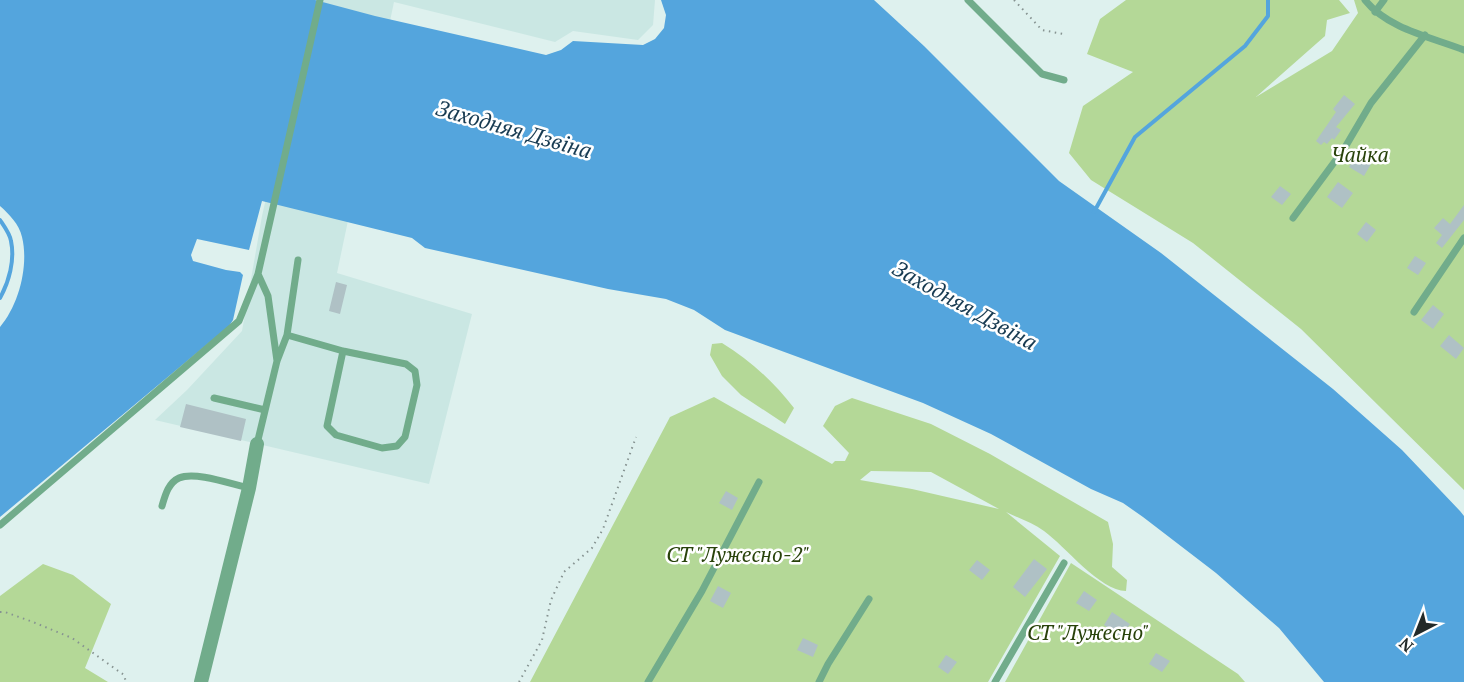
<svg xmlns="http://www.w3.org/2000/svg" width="1464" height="682" font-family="'PT Serif',serif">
<rect width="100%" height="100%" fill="#def1ee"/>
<path fill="#cae7e3" d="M 311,0 L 655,0 L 653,25 L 638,40 L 573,31 L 555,42 L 394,2 L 337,273 L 472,314 L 429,484 L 155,420 L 187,390 L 242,331 L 262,216 Z"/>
<path fill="#b4d897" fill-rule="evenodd" d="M 1126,0 L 1339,0 L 1350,13 L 1327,20 L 1325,36 L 1256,97 L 1332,51 L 1358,13 L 1354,0 L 1464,0 L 1464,490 L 1301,329 L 1193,243 L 1091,180 L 1069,153 L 1083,106 L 1133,72 L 1087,54 L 1100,19 Z
M 722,343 C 750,360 774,382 794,408 L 785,424 L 741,395 L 722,376 L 710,355 L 712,344 Z
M 714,397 L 832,464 L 835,461 L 845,461 L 849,453 L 823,426 L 835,406 L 852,398 L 931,424 L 990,454 L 1108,522 L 1113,544 L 1112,567 L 1127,580 L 1126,591 C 1100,591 1065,546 1044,531 C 1033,523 1018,518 1006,512 L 1060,556 L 988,682 L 530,682 L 670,417 ZM 871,471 L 931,472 L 999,509 L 912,489 L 860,480 Z
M 1071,563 L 1238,674 L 1245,682 L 1005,682 Z
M 43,564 L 73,575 L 111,604 L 85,668 L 108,682 L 0,682 L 0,596 Z"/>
<path fill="#54a5dd" d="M 0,0 L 315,0 L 375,16 L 546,55 L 561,50 L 573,41 L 643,45 L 655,39 L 664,28 L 666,15 L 661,0 L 874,0 L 924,46 L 1059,181 L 1161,253 L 1333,389 L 1402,450 L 1460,511 L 1464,516 L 1464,682 L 1324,682 L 1279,628 L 1216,573 L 1143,517 L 1123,503 L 1091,489 L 991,434 L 923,403 L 725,330 L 694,310 L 666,299 L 608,289 L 425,248 L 412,238 L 262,201 L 249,250 L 197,239 L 191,255 L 193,261 L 226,270 L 240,272 L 243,275 L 233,320 L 229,326 L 0,517 L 0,327 C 19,305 29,265 22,237 C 19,224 9,214 0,206 Z"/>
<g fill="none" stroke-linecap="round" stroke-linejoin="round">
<path stroke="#54a5dd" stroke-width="4" d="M 1094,212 L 1135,137 L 1245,46 L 1268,16 L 1268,0
M 0,220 C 4,226 10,234 11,241 C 15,260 9,282 0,298"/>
</g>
<path fill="#afc1c5" d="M 1344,95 L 1355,104 L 1336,127 L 1341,130 L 1334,140 L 1332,138 L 1327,144 L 1324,142 L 1321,145 L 1316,141 L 1336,112 L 1333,109 Z
M 1356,155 L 1371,164 L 1364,176 L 1349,167 Z
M 1338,182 L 1353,193 L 1342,208 L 1327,197 Z
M 1280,186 L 1291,194 L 1282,205 L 1271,197 Z
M 1464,205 L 1464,220 L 1442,248 L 1436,243 L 1442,235 L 1434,228 L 1443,218 L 1450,224 Z
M 1366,222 L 1376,230 L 1367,242 L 1357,234 Z
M 1415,256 L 1426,263 L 1418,275 L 1407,268 Z
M 336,282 L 347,285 L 340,314 L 329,311 Z
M 1433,305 L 1444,314 L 1433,329 L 1421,320 Z
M 1449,335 L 1464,348 L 1456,359 L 1440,346 Z
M 186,404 L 246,419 L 241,441 L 180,427 Z
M 726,491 L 738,498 L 732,510 L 719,503 Z
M 1034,559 L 1047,569 L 1025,597 L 1013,587 Z
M 977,560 L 990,570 L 982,580 L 969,570 Z
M 718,586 L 731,593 L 723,608 L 710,601 Z
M 1084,591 L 1097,600 L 1089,611 L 1076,603 Z
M 1112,612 L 1130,624 L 1121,637 L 1104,625 Z
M 803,638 L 818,645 L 813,657 L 797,650 Z
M 1156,653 L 1170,661 L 1162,672 L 1149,664 Z
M 946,655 L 957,662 L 948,674 L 938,667 Z"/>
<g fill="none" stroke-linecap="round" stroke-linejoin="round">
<path stroke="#869391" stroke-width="2" stroke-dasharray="1.5 4.5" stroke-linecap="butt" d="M 1014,0 L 1042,30 L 1063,34
M 0,612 L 5,612 L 33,622 L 72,638 L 124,675 L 126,682
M 519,682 L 542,640 L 551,600 L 564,572 L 592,548 L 603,529 L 636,437"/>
<path stroke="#71ac8b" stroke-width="7" d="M 968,0 L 1042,74 L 1064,80
M 1365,0 C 1388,29 1431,37 1464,50
M 1375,12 L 1384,0
M 1293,218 L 1344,149 L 1371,103 L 1425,35
M 1414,312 L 1464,238
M 287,335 L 343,351 L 406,364 L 415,371 L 417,385 L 405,437 L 397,446 L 382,448 L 336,435 L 327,426 L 343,351
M 277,361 L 268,296 L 258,274 L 320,0
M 214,398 L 265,410
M 257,444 L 277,361 L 287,335 L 298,260
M 162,506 C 165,496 168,483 179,478 C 195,471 231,484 249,488
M 0,525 L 239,321 L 258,274
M 648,682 L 702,591 L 759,482
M 819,682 L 828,664 L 869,599
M 995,682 L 1064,563"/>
<path stroke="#71ac8b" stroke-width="14" d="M 201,682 L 249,488 L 257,444"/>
</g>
<g text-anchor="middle" stroke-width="5" stroke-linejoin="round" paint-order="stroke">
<g font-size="21" font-style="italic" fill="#28420a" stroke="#fff">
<text x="1360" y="162">Чайка</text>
<text x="738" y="562">СТ "Лужесно-2"</text>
<text x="1088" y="640">СТ "Лужесно"</text>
</g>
<g font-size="22" font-style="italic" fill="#183b52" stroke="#fff">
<text transform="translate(514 129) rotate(16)" y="8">Заходняя Дзвіна</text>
<text transform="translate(965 305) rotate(29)" y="8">Заходняя Дзвіна</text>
</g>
</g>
<g transform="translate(1416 634) rotate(222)" stroke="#ffffff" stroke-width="4.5" paint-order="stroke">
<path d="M0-4.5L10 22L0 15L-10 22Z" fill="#232a29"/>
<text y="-9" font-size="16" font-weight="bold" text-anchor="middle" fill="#232a29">N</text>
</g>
</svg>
